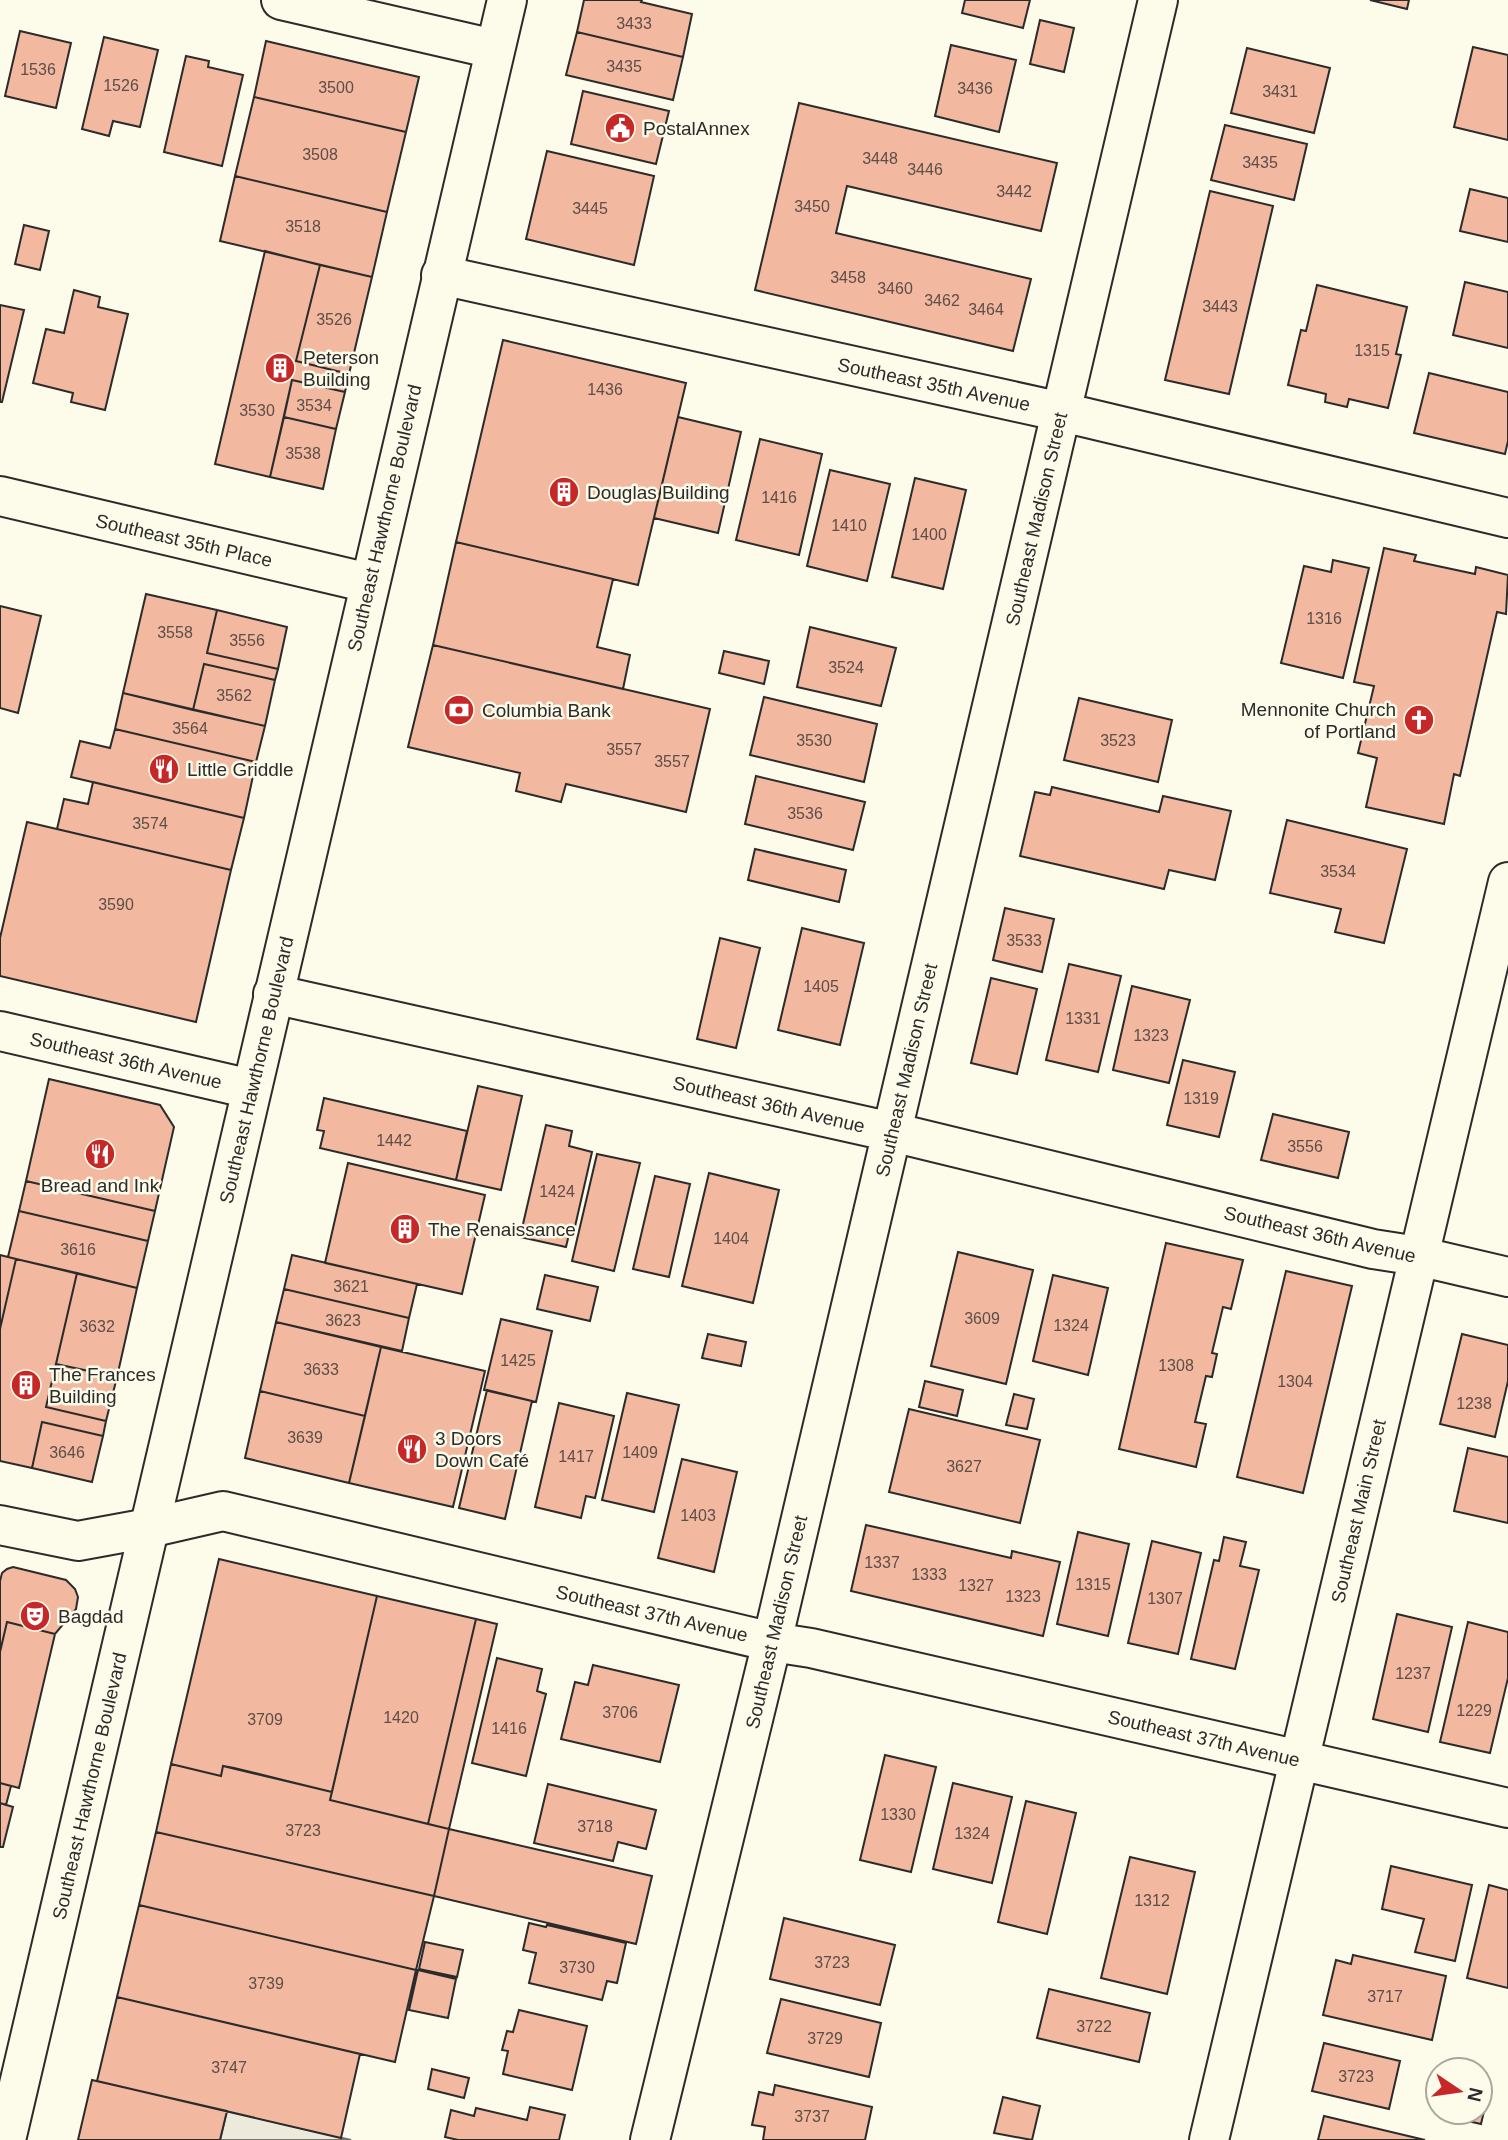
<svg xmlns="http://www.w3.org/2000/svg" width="1508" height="2140" font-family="Arial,sans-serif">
<rect width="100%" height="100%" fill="#fdfbea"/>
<path fill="#eceadb" stroke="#74746e" stroke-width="2" d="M 227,2111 L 351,2140 L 220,2140 Z"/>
<path fill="#f2b8a0" stroke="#2b2b2b" stroke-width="2" d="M 584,0 L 642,0 L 641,2 L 692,14 L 683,57 L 577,32 Z
M 965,0 L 1030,0 L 1023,28 L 962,13 Z
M 1370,0 L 1409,0 L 1407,9 Z
M 1040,20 L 1074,28 L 1064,72 L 1030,64 Z
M 20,31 L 71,43 L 56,108 L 5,96 Z
M 577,32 L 683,57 L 673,100 L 566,75 Z
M 104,37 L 158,50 L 140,127 L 113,121 L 109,136 L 82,129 Z
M 266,41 L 419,77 L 406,132 L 254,97 Z
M 951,45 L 1016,60 L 999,132 L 935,116 Z
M 1473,47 L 1508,55 L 1508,140 L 1454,127 Z
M 1247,48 L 1330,68 L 1314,133 L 1231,113 Z
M 186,56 L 209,61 L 208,67 L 243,75 L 222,166 L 164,152 Z
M 583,91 L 669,111 L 656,164 L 571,144 Z
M 254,97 L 406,132 L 387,212 L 235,176 Z
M 799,103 L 1057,163 L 1041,231 L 847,186 L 836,233 L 1031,279 L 1013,351 L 755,290 Z
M 1225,125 L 1307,144 L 1294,200 L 1211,180 Z
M 547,151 L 654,176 L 634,265 L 526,239 Z
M 235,176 L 387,212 L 372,277 L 220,241 Z
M 1470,189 L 1508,198 L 1508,242 L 1460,231 Z
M 1210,191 L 1273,206 L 1229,394 L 1165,380 Z
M 24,225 L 49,231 L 40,270 L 15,264 Z
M 265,251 L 320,265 L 296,361 L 349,374 L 345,392 L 292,380 L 270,477 L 215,464 Z
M 320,265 L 372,277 L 349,374 L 296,361 Z
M 1465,282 L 1508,292 L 1508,348 L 1453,335 Z
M 1317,285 L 1407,307 L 1396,354 L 1401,355 L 1388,408 L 1349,399 L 1347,407 L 1325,402 L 1326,394 L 1288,385 L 1301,330 L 1306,331 Z
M 74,290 L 100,297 L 98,307 L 128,314 L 105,410 L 71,402 L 73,393 L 33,383 L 46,329 L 64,333 Z
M 0,305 L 24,310 L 2,402 L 0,402 Z
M 503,340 L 686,383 L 638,585 L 456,542 Z
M 1429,373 L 1508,392 L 1508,441 L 1505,454 L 1414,433 Z
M 292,380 L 345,392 L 336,429 L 284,417 Z
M 284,417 L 336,429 L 323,489 L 270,477 Z
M 678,417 L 741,432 L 718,533 L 654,518 Z
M 760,439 L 822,454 L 799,555 L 736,540 Z
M 830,470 L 890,484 L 867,581 L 807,566 Z
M 915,478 L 966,490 L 943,589 L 892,577 Z
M 456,542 L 613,579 L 597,647 L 630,655 L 623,689 L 433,645 Z
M 1384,548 L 1416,555 L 1414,561 L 1475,574 L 1476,567 L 1508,575 L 1506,614 L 1497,612 L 1460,776 L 1454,774 L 1444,824 L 1366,807 L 1377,758 L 1358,753 L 1374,686 L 1354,682 Z
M 1333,560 L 1369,568 L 1343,678 L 1281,663 L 1304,566 L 1331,572 Z
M 146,594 L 217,610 L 207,653 L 278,669 L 275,680 L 204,664 L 193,710 L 123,693 Z
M 0,606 L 41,616 L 18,713 L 0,708 Z
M 217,610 L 287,627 L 278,669 L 207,653 Z
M 810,627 L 896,648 L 881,706 L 797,687 Z
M 433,645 L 710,709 L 686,812 L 566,784 L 561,802 L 516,791 L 520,773 L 408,747 Z
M 724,651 L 769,661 L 764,684 L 719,673 Z
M 204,664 L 275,680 L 265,726 L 193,710 Z
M 123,693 L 265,726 L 256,762 L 115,729 Z
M 764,697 L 877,724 L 864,782 L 750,755 Z
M 1079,698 L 1172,720 L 1158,782 L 1064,760 Z
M 115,729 L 256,762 L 244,818 L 71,777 L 80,741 L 110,748 Z
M 756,776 L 865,802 L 853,850 L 745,824 Z
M 93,782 L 244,818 L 231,870 L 57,829 L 64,799 L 88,804 Z
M 1052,787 L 1159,812 L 1163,796 L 1231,811 L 1215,880 L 1169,870 L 1164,889 L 1020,856 L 1035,792 L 1050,795 Z
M 1287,820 L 1407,849 L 1384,943 L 1335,932 L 1341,909 L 1270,893 Z
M 27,822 L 231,870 L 196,1022 L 0,976 L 0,938 Z
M 755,849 L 846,870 L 839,902 L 748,880 Z
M 1005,908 L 1054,919 L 1042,972 L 993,960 Z
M 802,928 L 864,943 L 840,1045 L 778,1030 Z
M 720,938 L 760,948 L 736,1048 L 697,1039 Z
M 1069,964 L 1121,976 L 1098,1072 L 1046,1060 Z
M 991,978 L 1037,989 L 1017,1074 L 971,1063 Z
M 1132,986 L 1190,1000 L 1169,1083 L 1113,1070 Z
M 1183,1060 L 1235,1072 L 1219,1137 L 1167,1125 Z
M 49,1079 L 160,1105 L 174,1127 L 155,1211 L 26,1181 Z
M 478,1086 L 522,1096 L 501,1190 L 456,1180 Z
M 324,1098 L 467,1131 L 456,1180 L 320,1148 L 324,1131 L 317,1130 Z
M 1273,1114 L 1349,1132 L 1338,1178 L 1261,1160 Z
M 546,1125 L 572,1131 L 569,1146 L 592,1152 L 574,1231 L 570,1230 L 566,1247 L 520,1237 Z
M 597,1154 L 640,1163 L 614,1271 L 572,1261 Z
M 348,1163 L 485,1195 L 462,1294 L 325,1263 Z
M 709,1173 L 779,1190 L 753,1303 L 682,1286 Z
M 655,1176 L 690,1184 L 669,1277 L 633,1269 Z
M 26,1181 L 155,1211 L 148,1241 L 19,1211 Z
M 19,1211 L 148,1241 L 137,1288 L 8,1257 Z
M 1166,1243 L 1243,1260 L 1231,1309 L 1223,1307 L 1212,1353 L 1217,1354 L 1212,1377 L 1206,1376 L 1195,1422 L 1206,1424 L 1196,1467 L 1119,1449 Z
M 958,1252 L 1033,1270 L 1006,1384 L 931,1366 Z
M 0,1255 L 16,1259 L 0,1329 Z
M 292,1255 L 417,1284 L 409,1318 L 284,1289 Z
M 16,1259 L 77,1273 L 46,1407 L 106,1421 L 103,1436 L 42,1422 L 32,1468 L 0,1461 L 0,1329 Z
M 1286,1271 L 1352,1286 L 1303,1493 L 1237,1477 Z
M 77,1273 L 137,1288 L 117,1377 L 56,1364 Z
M 545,1275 L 598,1287 L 590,1321 L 537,1309 Z
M 1053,1275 L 1108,1288 L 1088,1375 L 1033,1361 Z
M 284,1289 L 409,1318 L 402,1351 L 276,1322 Z
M 501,1319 L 552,1331 L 536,1402 L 484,1390 Z
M 276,1322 L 381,1347 L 365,1416 L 260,1391 Z
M 708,1334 L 746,1342 L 741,1366 L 702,1358 Z
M 1462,1334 L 1508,1345 L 1508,1381 L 1495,1437 L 1440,1424 Z
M 381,1347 L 485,1371 L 453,1507 L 349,1483 Z
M 56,1364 L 117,1377 L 106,1421 L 46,1407 Z
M 925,1381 L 963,1390 L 957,1416 L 919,1407 Z
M 487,1390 L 532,1401 L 505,1519 L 459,1508 Z
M 260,1391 L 365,1416 L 349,1483 L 245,1458 Z
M 627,1393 L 679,1405 L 654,1512 L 602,1500 Z
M 1014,1394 L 1034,1399 L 1027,1429 L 1006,1425 Z
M 559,1403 L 614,1416 L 595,1498 L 586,1496 L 581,1518 L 535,1507 Z
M 909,1409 L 1040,1440 L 1020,1523 L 889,1492 Z
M 42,1422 L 103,1436 L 92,1482 L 32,1468 Z
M 1468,1448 L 1508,1457 L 1508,1523 L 1454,1511 Z
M 682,1459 L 737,1472 L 714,1572 L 658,1558 Z
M 866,1525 L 1011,1558 L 1012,1551 L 1060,1562 L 1043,1636 L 851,1591 Z
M 1078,1532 L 1129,1544 L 1108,1636 L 1057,1624 Z
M 1224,1537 L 1246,1542 L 1240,1566 L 1259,1570 L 1235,1669 L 1191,1659 L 1214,1560 L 1219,1561 Z
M 1152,1541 L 1201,1553 L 1178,1654 L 1128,1643 Z
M 219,1559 L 377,1596 L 332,1792 L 223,1766 L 221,1776 L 171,1764 Z
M 13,1567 L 66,1580 L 75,1589 L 78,1597 L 76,1609 L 55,1634 L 7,1622 L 0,1652 L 0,1581 L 2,1573 L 7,1569 Z
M 377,1596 L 476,1619 L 428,1824 L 330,1800 Z
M 1397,1614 L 1452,1627 L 1428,1732 L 1373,1719 Z
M 476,1619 L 497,1624 L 449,1829 L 428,1824 Z
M 7,1622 L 55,1634 L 19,1788 L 0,1783 L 0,1652 Z
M 1468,1622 L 1508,1632 L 1508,1678 L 1490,1753 L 1440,1742 Z
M 497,1658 L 542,1669 L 537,1691 L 546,1694 L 526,1776 L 472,1763 Z
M 593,1665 L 679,1685 L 660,1762 L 561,1739 L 575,1682 L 588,1685 Z
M 885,1755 L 936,1767 L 911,1872 L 860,1860 Z
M 171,1764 L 221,1776 L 223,1766 L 234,1768 L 332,1792 L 330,1800 L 449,1829 L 434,1896 L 156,1832 Z
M 0,1783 L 11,1786 L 6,1805 L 0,1803 Z
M 953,1783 L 1012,1797 L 992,1883 L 933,1869 Z
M 548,1784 L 656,1810 L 646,1849 L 618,1842 L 613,1861 L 534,1843 Z
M 1026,1801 L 1076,1813 L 1047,1934 L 998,1922 Z
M 0,1803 L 13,1807 L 3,1847 L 0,1847 Z
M 449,1829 L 652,1876 L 636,1944 L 434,1896 Z
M 156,1832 L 434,1896 L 416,1970 L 139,1905 Z
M 1130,1857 L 1195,1872 L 1167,1994 L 1101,1978 Z
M 1391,1866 L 1472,1885 L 1455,1961 L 1415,1952 L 1424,1919 L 1382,1909 Z
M 1489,1885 L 1508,1890 L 1508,1988 L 1467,1978 Z
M 139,1905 L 416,1970 L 395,2062 L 117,1997 Z
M 784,1918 L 895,1945 L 880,2005 L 770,1979 Z
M 529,1923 L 546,1927 L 547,1925 L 626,1943 L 617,1983 L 607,1981 L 602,2000 L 529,1983 L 536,1953 L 523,1950 Z
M 425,1942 L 463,1950 L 457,1977 L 419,1969 Z
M 1353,1955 L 1446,1976 L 1432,2040 L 1323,2015 L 1336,1960 L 1351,1964 Z
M 418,1970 L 456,1979 L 448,2018 L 409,2010 Z
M 1049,1989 L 1150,2013 L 1139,2062 L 1037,2038 Z
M 117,1997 L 360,2054 L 341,2138 L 97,2081 Z
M 781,1999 L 881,2023 L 869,2077 L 767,2053 Z
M 519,2010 L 587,2026 L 572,2090 L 503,2074 L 508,2051 L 502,2050 L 507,2031 L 513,2032 Z
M 1324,2043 L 1400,2061 L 1389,2109 L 1312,2091 Z
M 432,2069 L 469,2078 L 464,2098 L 428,2089 Z
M 92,2080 L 227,2111 L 220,2140 L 78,2140 Z
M 775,2085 L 872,2107 L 865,2140 L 763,2140 L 765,2127 L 752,2125 L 759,2092 L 773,2095 Z
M 1480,2088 L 1489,2090 L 1481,2124 L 1441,2115 L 1442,2112 L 1480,2112 Z
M 1003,2097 L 1040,2106 L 1032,2140 L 994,2133 Z
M 530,2107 L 565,2115 L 559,2140 L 458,2140 L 445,2137 L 451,2110 L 474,2116 L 476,2108 L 527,2120 Z
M 1324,2116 L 1425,2140 L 1318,2140 Z"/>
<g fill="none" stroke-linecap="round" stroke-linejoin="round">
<g stroke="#2b2b2b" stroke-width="42">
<path id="street" d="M 281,0 L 494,49
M 441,275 L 1062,412 L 1508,518
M 0,496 L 369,583
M 273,994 L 892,1132 L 1373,1249 L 1418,1256 L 1508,1277
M 0,1031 L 251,1089
M 0,1525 L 78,1541 L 149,1528 L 223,1511 L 772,1642 L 811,1648 L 1508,1808
M 650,2140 L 772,1642 L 1158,0
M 1209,2140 L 1508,882"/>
</g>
<g stroke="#2b2b2b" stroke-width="42">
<path id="secondary" d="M 6,2140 L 507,0"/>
</g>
<use href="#street" stroke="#fdfbea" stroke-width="38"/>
<use href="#secondary" stroke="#fdfbea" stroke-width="38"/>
</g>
<defs>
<g id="civic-disc" transform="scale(1.575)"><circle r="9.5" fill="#c62828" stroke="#fdfbea"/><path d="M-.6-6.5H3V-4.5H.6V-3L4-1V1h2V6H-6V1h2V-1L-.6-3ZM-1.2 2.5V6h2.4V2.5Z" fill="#fff"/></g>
<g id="building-disc" transform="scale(1.575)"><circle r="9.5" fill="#c62828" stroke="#fdfbea"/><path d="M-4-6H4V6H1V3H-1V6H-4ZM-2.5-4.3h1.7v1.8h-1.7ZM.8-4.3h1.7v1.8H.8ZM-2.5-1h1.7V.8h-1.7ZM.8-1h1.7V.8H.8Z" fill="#fff"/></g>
<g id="bank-disc" transform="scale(1.575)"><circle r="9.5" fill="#c62828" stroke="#fdfbea"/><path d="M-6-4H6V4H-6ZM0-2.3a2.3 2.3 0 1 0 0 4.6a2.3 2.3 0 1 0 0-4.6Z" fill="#fff"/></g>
<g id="church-disc" transform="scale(1.575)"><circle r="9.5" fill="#c62828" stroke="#fdfbea"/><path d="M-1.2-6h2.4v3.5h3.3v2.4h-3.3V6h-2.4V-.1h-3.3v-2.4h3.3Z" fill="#fff"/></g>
<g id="restaurant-disc" transform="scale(1.575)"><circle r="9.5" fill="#c62828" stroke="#fdfbea"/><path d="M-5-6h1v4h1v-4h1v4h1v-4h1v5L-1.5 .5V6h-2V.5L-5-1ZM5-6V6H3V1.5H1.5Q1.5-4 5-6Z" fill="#fff"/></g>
<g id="theatre-disc" transform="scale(1.575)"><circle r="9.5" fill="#c62828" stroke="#fdfbea"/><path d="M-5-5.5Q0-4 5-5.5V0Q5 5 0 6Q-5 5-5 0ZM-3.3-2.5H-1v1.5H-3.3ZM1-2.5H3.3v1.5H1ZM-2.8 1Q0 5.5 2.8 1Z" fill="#fff"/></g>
</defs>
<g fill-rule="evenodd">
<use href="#civic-disc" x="620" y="128"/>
<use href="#building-disc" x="280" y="368"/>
<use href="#building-disc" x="564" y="492"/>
<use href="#bank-disc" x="459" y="710"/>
<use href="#church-disc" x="1419" y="720"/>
<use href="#restaurant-disc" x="164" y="769"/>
<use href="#restaurant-disc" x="100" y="1154"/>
<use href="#building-disc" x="405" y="1229"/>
<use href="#building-disc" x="26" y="1385"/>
<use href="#restaurant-disc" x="412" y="1449"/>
<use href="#theatre-disc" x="35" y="1616"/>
</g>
<g text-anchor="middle" stroke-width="5" stroke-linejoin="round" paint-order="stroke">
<g font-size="16" fill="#5d4e48">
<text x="634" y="29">3433</text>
<text x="624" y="72">3435</text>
<text x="38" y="75">1536</text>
<text x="121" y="91">1526</text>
<text x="336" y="93">3500</text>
<text x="975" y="94">3436</text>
<text x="1280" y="97">3431</text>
<text x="320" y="160">3508</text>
<text x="880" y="164">3448</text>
<text x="1260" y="168">3435</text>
<text x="925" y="175">3446</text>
<text x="1014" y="197">3442</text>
<text x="812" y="212">3450</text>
<text x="590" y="214">3445</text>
<text x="303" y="232">3518</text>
<text x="848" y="283">3458</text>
<text x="895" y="294">3460</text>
<text x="942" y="306">3462</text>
<text x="1220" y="312">3443</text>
<text x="986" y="315">3464</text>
<text x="334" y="325">3526</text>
<text x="1372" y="356">1315</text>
<text x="605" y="395">1436</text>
<text x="314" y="411">3534</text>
<text x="257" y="416">3530</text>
<text x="303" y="459">3538</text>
<text x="779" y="503">1416</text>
<text x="849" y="531">1410</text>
<text x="929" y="540">1400</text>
<text x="1324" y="624">1316</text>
<text x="175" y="638">3558</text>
<text x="247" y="646">3556</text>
<text x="846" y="673">3524</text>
<text x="234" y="701">3562</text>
<text x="190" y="734">3564</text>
<text x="814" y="746">3530</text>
<text x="1118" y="746">3523</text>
<text x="624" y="755">3557</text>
<text x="672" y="767">3557</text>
<text x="805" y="819">3536</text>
<text x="150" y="829">3574</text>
<text x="1338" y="877">3534</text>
<text x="116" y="910">3590</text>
<text x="1024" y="946">3533</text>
<text x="821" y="992">1405</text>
<text x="1083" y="1024">1331</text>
<text x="1151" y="1041">1323</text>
<text x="1201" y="1104">1319</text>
<text x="394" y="1146">1442</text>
<text x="1305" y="1152">3556</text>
<text x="557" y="1197">1424</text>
<text x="731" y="1244">1404</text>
<text x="78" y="1255">3616</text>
<text x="351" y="1292">3621</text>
<text x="982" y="1324">3609</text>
<text x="343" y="1326">3623</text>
<text x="1071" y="1331">1324</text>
<text x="97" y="1332">3632</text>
<text x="518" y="1366">1425</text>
<text x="1176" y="1371">1308</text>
<text x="321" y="1375">3633</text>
<text x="1295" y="1387">1304</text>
<text x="1474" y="1409">1238</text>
<text x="305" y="1443">3639</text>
<text x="67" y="1458">3646</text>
<text x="640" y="1458">1409</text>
<text x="576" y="1462">1417</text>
<text x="964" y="1472">3627</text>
<text x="698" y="1521">1403</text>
<text x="882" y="1568">1337</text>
<text x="929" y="1580">1333</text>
<text x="1093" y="1590">1315</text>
<text x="976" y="1591">1327</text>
<text x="1023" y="1602">1323</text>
<text x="1165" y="1604">1307</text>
<text x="1413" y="1679">1237</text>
<text x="1474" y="1716">1229</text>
<text x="620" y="1718">3706</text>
<text x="401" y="1723">1420</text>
<text x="265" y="1725">3709</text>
<text x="509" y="1734">1416</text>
<text x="898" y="1820">1330</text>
<text x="595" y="1832">3718</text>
<text x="303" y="1836">3723</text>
<text x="972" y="1839">1324</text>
<text x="1152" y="1906">1312</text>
<text x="832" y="1968">3723</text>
<text x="577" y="1973">3730</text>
<text x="266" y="1989">3739</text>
<text x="1385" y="2002">3717</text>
<text x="1094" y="2032">3722</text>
<text x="825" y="2044">3729</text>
<text x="229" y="2073">3747</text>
<text x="1356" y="2082">3723</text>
<text x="812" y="2122">3737</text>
</g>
<g font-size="19" fill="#2b2b2b" stroke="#fdfbea" text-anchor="start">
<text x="643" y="135">PostalAnnex</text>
<text x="303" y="364">Peterson<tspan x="303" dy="22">Building</tspan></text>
<text x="587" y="499">Douglas Building</text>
<text x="1396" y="716" text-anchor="end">Mennonite Church<tspan x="1396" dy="22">of Portland</tspan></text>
<text x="482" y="717">Columbia Bank</text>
<text x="187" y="776">Little Griddle</text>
<text x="100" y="1192" text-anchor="middle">Bread and Ink</text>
<text x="428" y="1236">The Renaissance</text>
<text x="49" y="1381">The Frances<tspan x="49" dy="22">Building</tspan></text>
<text x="435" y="1445">3 Doors<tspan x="435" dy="22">Down Café</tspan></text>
<text x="58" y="1623">Bagdad</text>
</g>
<g font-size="19" fill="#2b2b2b" stroke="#fdfbea">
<text transform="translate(934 384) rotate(12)" y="7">Southeast 35th Avenue</text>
<text transform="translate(384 518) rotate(-77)" y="7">Southeast Hawthorne Boulevard</text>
<text transform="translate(1036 519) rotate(-77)" y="7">Southeast Madison Street</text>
<text transform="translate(184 540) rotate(13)" y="7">Southeast 35th Place</text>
<text transform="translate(126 1060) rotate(13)" y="7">Southeast 36th Avenue</text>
<text transform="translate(256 1070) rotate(-77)" y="7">Southeast Hawthorne Boulevard</text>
<text transform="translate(906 1070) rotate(-77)" y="7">Southeast Madison Street</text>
<text transform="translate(769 1104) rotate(13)" y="7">Southeast 36th Avenue</text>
<text transform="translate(1320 1234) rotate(13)" y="7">Southeast 36th Avenue</text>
<text transform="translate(1358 1511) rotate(-77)" y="7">Southeast Main Street</text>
<text transform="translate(652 1613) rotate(13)" y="7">Southeast 37th Avenue</text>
<text transform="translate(776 1622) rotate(-77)" y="7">Southeast Madison Street</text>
<text transform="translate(1204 1738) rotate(13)" y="7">Southeast 37th Avenue</text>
<text transform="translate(89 1786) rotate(-77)" y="7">Southeast Hawthorne Boulevard</text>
</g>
</g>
<g transform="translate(1459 2091) rotate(103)"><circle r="33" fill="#fdfbea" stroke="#a9a89e" stroke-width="2"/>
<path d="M0-5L12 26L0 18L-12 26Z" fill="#c62828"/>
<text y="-10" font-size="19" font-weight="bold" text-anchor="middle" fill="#2b2b2b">N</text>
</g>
</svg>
